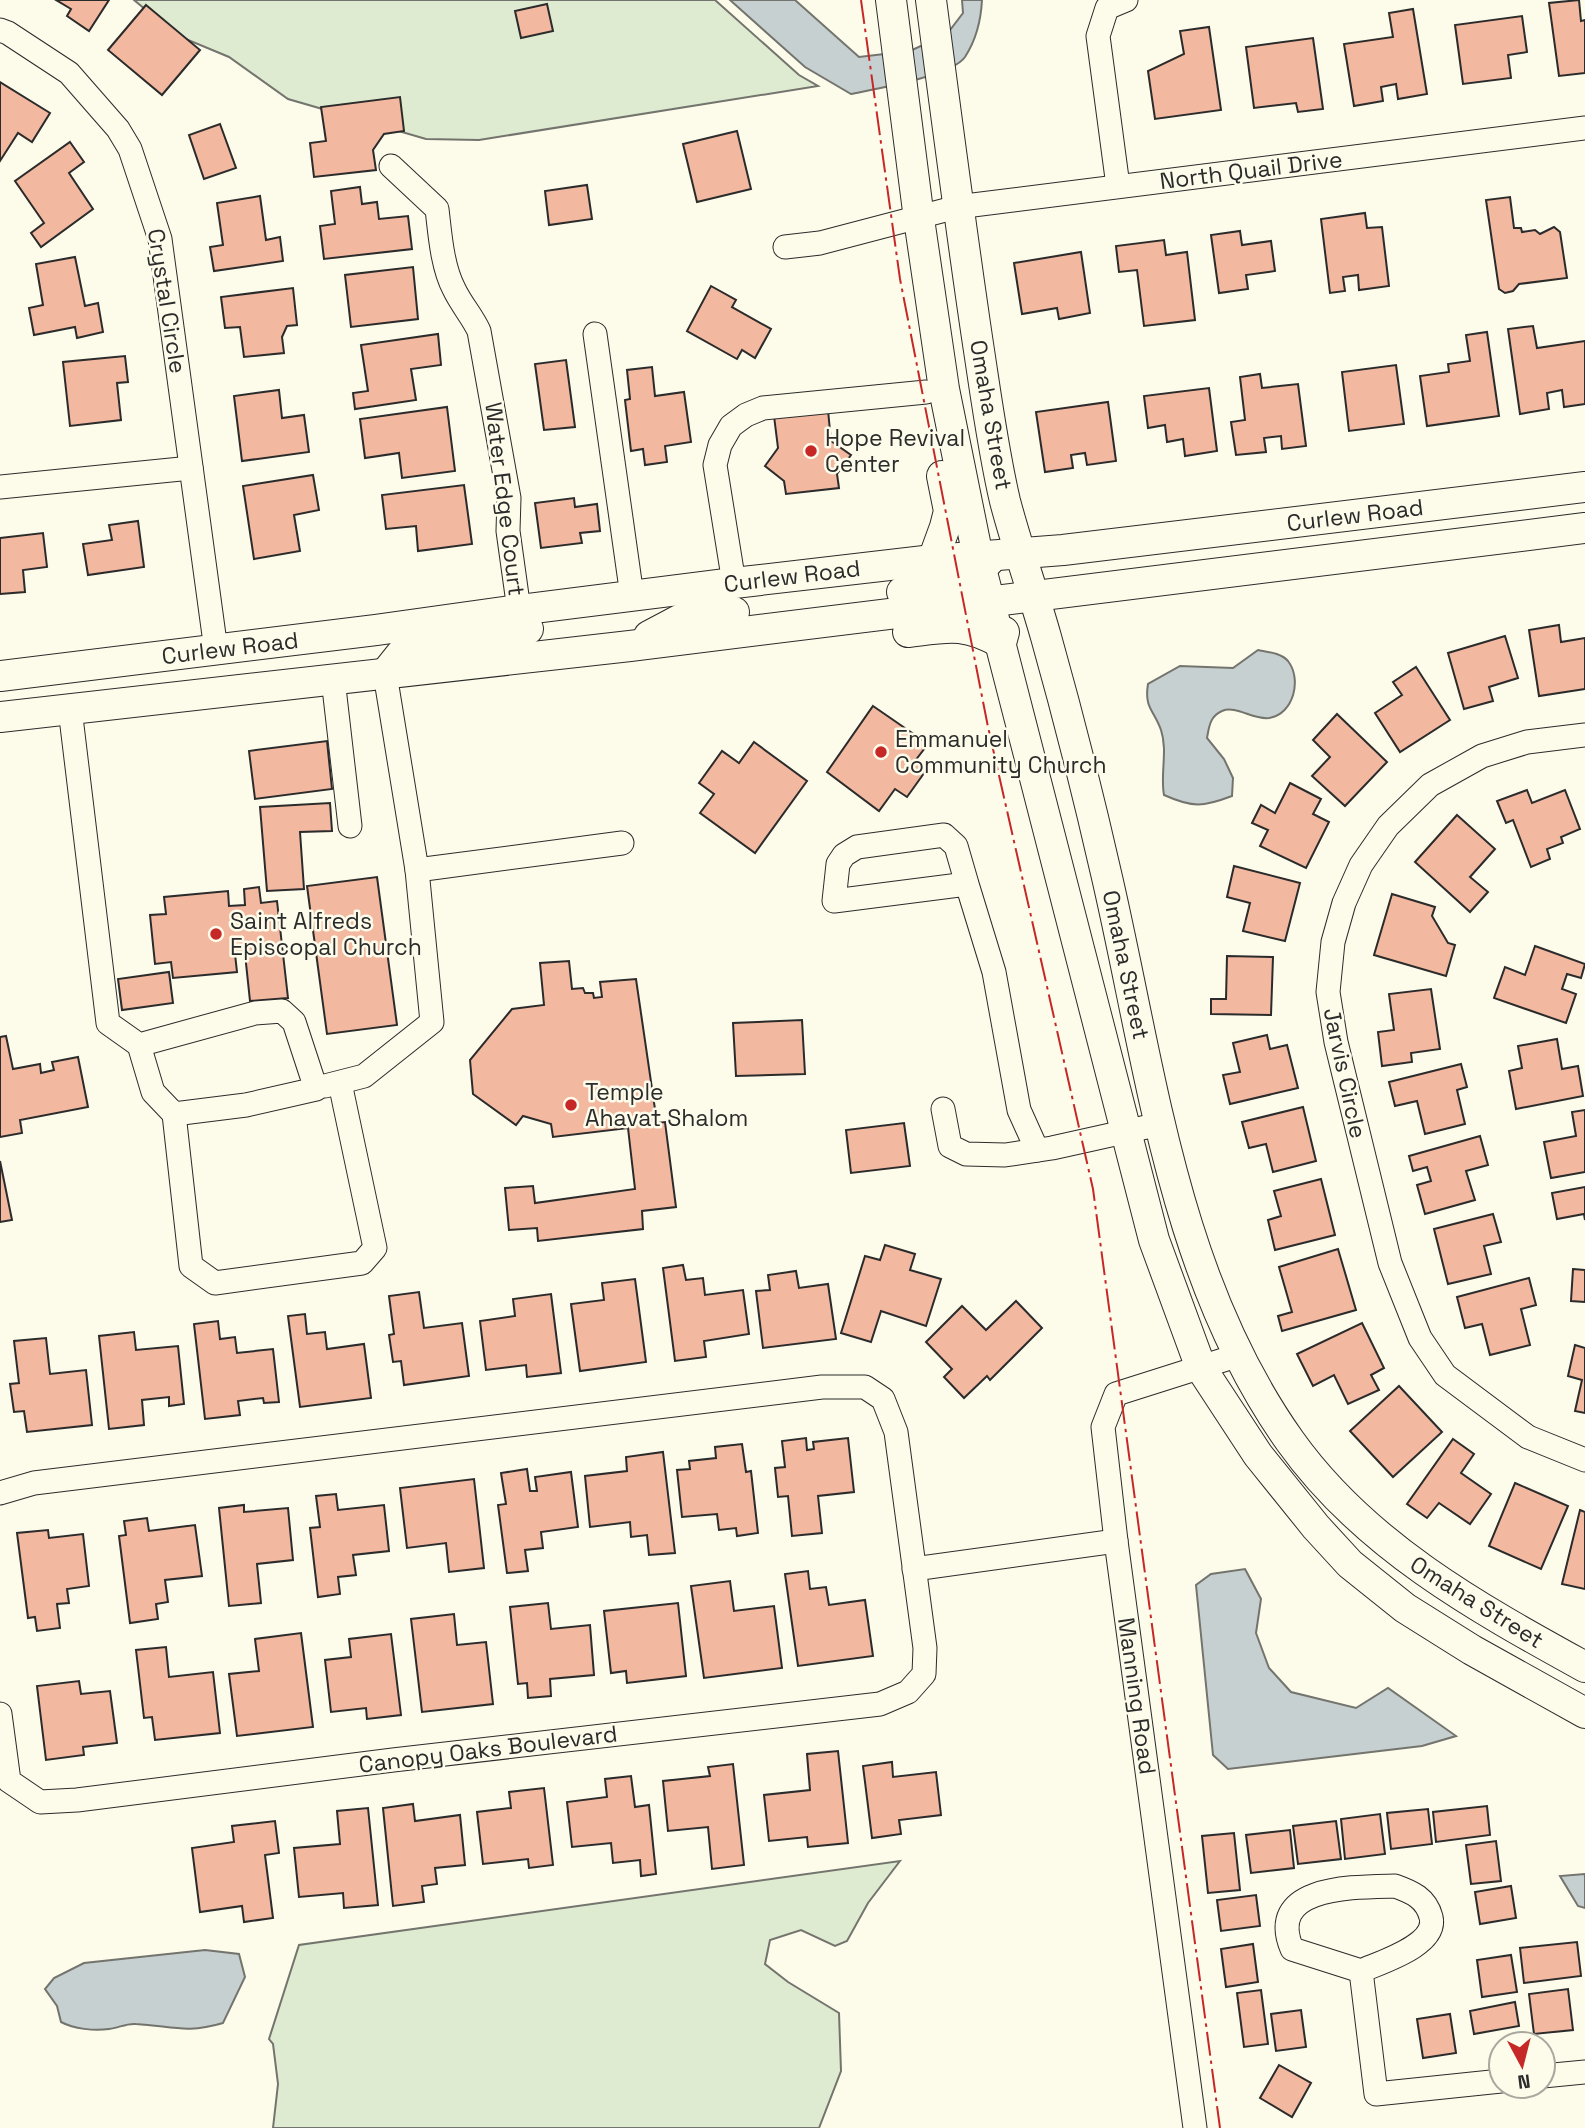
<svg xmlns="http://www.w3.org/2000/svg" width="1585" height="2128" font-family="'Space Grotesk',sans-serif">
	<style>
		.green { fill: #deebd1; stroke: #74746e; stroke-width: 2 }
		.water { fill: #c7d0d0; stroke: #74746e; stroke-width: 2 }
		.building { fill: #f2b8a0; stroke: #2b2b2b; stroke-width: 2 }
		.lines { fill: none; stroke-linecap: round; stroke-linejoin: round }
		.minor-casing { stroke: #2b2b2b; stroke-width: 25 }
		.major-casing { stroke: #2b2b2b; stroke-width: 32 }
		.minor { stroke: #fdfbea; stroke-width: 23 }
		.major { stroke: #fdfbea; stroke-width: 30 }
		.power { stroke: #c62828; stroke-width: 2; stroke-dasharray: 24 5 3.5 5; stroke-linecap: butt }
		.poi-dot { fill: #c62828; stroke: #fdfbea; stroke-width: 2.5 }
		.labels { text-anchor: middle; stroke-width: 5; stroke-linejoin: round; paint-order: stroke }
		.street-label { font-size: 23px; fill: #2b2b2b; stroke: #fdfbea }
		.poi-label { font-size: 23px; fill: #2b2b2b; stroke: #fdfbea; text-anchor: start }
	</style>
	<rect width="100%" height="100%" fill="#fdfbea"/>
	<g class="green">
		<polygon points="134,0 715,0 799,75 818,86 479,140 426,139 288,99 229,57 176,35"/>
		<polygon points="900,1861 868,1903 847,1941 835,1946 801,1930 770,1940 765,1964 788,1982 839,2013 841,2071 819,2128 273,2128 278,2084 273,2044 269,2039 299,1945"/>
	</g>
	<g class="water">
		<path d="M730,0H795L859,57L910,51L947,34L963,13L962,0H982C981,20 976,40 965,57C952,76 875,89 851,94L805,67Z"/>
		<path d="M1258,650C1268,652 1281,653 1288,661C1302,679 1294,714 1269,718C1253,720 1236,705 1222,711C1210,716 1209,727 1207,738L1224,759L1233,778L1232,796C1203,807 1193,808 1164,795C1160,774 1168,751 1161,730C1154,710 1144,708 1148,684L1180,666L1233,668Z"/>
		<polygon points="1245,1569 1261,1599 1256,1633 1269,1668 1291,1692 1356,1708 1388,1688 1456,1736 1422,1746 1228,1769 1213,1755 1196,1585 1211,1574"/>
		<polygon points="1585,1874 1585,1908 1578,1906 1560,1876"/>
		<path d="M205,1950L239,1954L245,1977L223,2023C186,2034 172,2026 136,2024C126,2023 119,2028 109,2029C94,2031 74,2029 61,2022L57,2006L45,1989L54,1978L84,1963Z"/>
	</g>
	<g class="building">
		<polygon points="56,0 109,0 89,31 67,16 71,9"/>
		<polygon points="1579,0 1581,21 1585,20 1585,73 1559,76 1549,3"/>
		<polygon points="547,4 553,31 521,38 515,11"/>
		<polygon points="146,5 200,50 162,95 108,50"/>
		<polygon points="1413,9 1427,94 1398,99 1396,84 1381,87 1383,101 1354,106 1344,44 1393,37 1389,13"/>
		<polygon points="1522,16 1527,52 1508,55 1511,78 1463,84 1455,25"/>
		<polygon points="1209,27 1221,110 1155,119 1148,71 1184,54 1180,31"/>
		<polygon points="1313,38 1323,109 1298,112 1296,103 1254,108 1246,47"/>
		<polygon points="0,82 50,113 32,142 18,133 0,161"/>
		<polygon points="400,97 404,131 384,134 373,150 376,170 314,177 310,143 326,141 321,107"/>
		<polygon points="220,124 236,168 204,179 189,135"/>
		<polygon points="737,131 751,189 697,202 683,144"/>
		<polygon points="70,142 84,162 69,173 93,209 41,247 31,233 44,223 15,181"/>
		<polygon points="587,185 592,219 549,225 545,191"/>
		<polygon points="360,187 362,204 377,202 379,219 408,216 412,249 324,259 320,226 335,224 331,191"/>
		<polygon points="260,196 266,240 280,237 283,261 214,271 210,247 223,245 217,203"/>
		<polygon points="1510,197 1514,228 1521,228 1522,232 1535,230 1540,234 1554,227 1560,232 1567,278 1519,284 1513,291 1505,293 1499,289 1486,200"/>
		<polygon points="1365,213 1367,228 1382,227 1389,286 1359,290 1358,275 1343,277 1345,291 1330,293 1321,219"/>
		<polygon points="1240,231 1242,245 1271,241 1275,271 1246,275 1248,289 1219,293 1211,235"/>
		<polygon points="1164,240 1166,255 1187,252 1195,320 1144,326 1137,270 1119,272 1116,246"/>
		<polygon points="1081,252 1090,313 1059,319 1057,308 1022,314 1014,263"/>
		<polygon points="75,257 85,306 98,303 103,332 77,338 75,327 34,335 29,308 43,305 36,264"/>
		<polygon points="413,267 418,319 351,327 345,275"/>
		<polygon points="711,286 736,300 732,307 771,329 755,358 742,350 737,359 687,331"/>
		<polygon points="293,288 297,325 287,326 282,337 284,353 244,357 240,327 225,328 221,297"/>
		<polygon points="1533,326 1537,348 1585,341 1585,404 1564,407 1562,390 1547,393 1549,409 1520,414 1508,329"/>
		<polygon points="1487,332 1499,416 1427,426 1420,376 1449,372 1448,364 1470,361 1466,335"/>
		<polygon points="438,334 441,365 411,369 416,400 355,409 353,393 368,391 361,345"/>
		<polygon points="125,356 128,382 117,383 121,420 70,426 63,362"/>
		<polygon points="566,360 575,427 544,430 535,364"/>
		<polygon points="1396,365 1404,424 1349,431 1342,372"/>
		<polygon points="652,367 655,396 684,392 691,442 665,446 667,462 645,465 643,449 631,451 625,400 630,399 627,370"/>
		<polygon points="1260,374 1262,388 1298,384 1306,446 1282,449 1281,436 1264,438 1266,452 1236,455 1231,422 1245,420 1240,377"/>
		<polygon points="1209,388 1217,451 1185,456 1183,439 1167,442 1165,425 1148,428 1144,396"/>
		<polygon points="279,390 282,418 304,415 309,452 242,461 234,396"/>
		<polygon points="1108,402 1116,461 1087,465 1085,453 1071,455 1073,468 1045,472 1036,412"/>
		<polygon points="447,407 455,471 402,478 399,453 365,458 360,419"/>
		<polygon points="828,410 831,441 851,455 837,474 839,488 786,494 784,481 765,466 778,448 774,416"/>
		<polygon points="313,475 319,510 294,515 300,551 254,559 243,486"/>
		<polygon points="464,485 472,544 418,551 416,526 386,529 382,495"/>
		<polygon points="574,498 575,507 597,504 600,531 580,533 582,543 541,548 535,503"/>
		<polygon points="138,521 144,567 88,575 83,544 112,540 109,525"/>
		<polygon points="43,533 47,567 23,570 25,592 0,594 0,538"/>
		<polygon points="1559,625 1561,642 1585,638 1585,689 1539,696 1529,630"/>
		<polygon points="1505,636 1518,678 1489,687 1493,701 1464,709 1448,653"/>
		<polygon points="1416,667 1450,720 1400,752 1375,713 1402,695 1393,682"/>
		<polygon points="873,706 928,744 915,761 927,769 907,797 895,789 879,811 827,772"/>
		<polygon points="1337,714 1387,762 1345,806 1312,776 1330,757 1313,740"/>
		<polygon points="327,741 332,789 255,799 249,751"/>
		<polygon points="754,742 807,781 755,853 700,813 714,794 699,783 722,751 739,763"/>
		<polygon points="1290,783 1321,799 1313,814 1329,822 1306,868 1260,846 1268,830 1252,823 1261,805 1275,813"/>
		<polygon points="1527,790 1532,803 1565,790 1580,829 1561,837 1563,843 1547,849 1550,859 1531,867 1513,820 1506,823 1497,801"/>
		<polygon points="330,803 332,831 300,832 304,889 267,891 260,807"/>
		<polygon points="1457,815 1495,849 1470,877 1488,892 1470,912 1415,862"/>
		<polygon points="1234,866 1300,883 1285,941 1243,931 1250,903 1227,897"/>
		<polygon points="377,877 397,1025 327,1034 307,886"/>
		<polygon points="259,887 261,903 277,901 288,998 250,1001 245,954 235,954 237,972 173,978 171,962 155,964 150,915 166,914 164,897 228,891 229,906 245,905 244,889"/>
		<polygon points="1392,894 1435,907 1432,916 1448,943 1455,945 1446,976 1374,955"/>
		<polygon points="1535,946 1585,964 1581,978 1567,974 1562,989 1576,994 1566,1023 1494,998 1505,967 1525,975"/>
		<polygon points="1227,956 1273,957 1271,1015 1211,1014 1211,999 1226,999"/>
		<polygon points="569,961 572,989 583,988 585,993 593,993 594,998 602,997 600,982 636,979 657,1123 665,1122 676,1207 642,1211 643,1229 538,1241 537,1228 509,1230 505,1188 533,1186 535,1203 635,1189 628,1128 553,1137 551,1124 523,1116 516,1125 473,1094 470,1060 512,1009 544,1005 540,963"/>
		<polygon points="169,972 173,1003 122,1010 118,979"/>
		<polygon points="1431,989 1440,1049 1411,1053 1412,1062 1382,1066 1378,1032 1394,1030 1389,994"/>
		<polygon points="802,1020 805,1074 736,1076 733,1023"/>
		<polygon points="1267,1035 1270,1049 1287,1045 1298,1088 1230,1104 1223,1075 1240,1072 1233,1043"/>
		<polygon points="6,1036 13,1069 40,1064 41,1073 54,1070 52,1062 78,1057 88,1107 20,1120 22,1133 0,1137 0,1037"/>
		<polygon points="1557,1039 1562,1069 1578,1066 1583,1096 1516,1109 1509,1071 1522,1068 1518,1046"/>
		<polygon points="1461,1064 1467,1087 1457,1090 1465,1124 1425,1134 1417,1101 1395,1106 1389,1082"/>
		<polygon points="1303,1107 1316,1161 1273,1172 1266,1144 1249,1148 1242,1122"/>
		<polygon points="1585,1110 1585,1172 1551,1178 1544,1142 1576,1136 1572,1112"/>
		<polygon points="904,1123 910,1166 851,1173 846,1130"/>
		<polygon points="1480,1136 1488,1165 1466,1171 1475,1200 1425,1214 1417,1185 1431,1181 1427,1167 1413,1171 1409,1156"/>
		<polygon points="0,1161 12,1220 0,1222"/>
		<polygon points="1321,1179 1335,1235 1275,1250 1268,1220 1281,1216 1274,1191"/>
		<polygon points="1585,1187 1585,1220 1584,1214 1557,1219 1552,1193"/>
		<polygon points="1493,1214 1501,1242 1484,1246 1491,1274 1448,1284 1434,1229"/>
		<polygon points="885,1245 915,1254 910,1270 941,1279 926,1326 881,1311 871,1342 841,1333 865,1256 880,1260"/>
		<polygon points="1338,1249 1356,1310 1282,1331 1278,1316 1292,1312 1279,1267"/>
		<polygon points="683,1265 686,1280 703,1278 705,1295 743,1290 749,1334 704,1341 706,1357 675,1361 663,1268"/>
		<polygon points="1573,1269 1585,1270 1585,1302 1571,1301"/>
		<polygon points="796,1271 799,1288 828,1284 836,1339 763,1348 756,1291 770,1290 768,1275"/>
		<polygon points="1529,1278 1536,1305 1521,1309 1530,1345 1490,1355 1482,1324 1465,1328 1457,1297"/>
		<polygon points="635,1279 646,1362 580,1371 571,1304 604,1300 602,1283"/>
		<polygon points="419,1292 424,1328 462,1323 469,1376 404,1385 401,1361 393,1362 389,1335 394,1334 389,1296"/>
		<polygon points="551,1294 561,1373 527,1377 526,1365 486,1370 480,1321 515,1316 513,1299"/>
		<polygon points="1016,1301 1042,1328 990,1380 987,1376 964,1398 944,1377 952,1369 926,1342 962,1306 986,1330"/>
		<polygon points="305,1314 307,1334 325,1332 327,1349 364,1344 371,1398 300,1407 288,1316"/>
		<polygon points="218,1321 220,1339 235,1337 237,1353 273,1349 279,1402 264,1403 263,1398 238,1401 240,1415 205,1419 194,1324"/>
		<polygon points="1362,1323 1384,1368 1371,1375 1379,1390 1348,1404 1334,1375 1313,1386 1297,1354"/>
		<polygon points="134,1332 136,1350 178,1346 184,1404 169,1406 169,1397 142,1400 144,1425 109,1429 99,1336"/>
		<polygon points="46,1338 50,1374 86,1370 92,1425 27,1432 24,1411 14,1412 10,1384 19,1383 14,1341"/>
		<polygon points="1575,1345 1585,1348 1585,1413 1575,1411 1582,1380 1568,1376"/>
		<polygon points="1399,1386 1442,1432 1393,1477 1350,1431"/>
		<polygon points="806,1438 807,1450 814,1449 813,1442 848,1438 854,1492 818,1496 822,1533 792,1536 788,1496 778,1497 775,1468 785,1467 782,1441"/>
		<polygon points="1453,1439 1474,1454 1461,1473 1491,1494 1470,1524 1439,1503 1427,1518 1407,1504"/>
		<polygon points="742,1444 746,1472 751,1471 758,1533 737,1536 736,1528 719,1530 717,1514 682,1517 677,1470 690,1469 689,1461 716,1458 715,1447"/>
		<polygon points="663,1452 675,1553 649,1555 647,1535 631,1537 630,1522 590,1527 585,1476 627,1471 626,1457"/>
		<polygon points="527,1469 530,1491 537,1491 535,1477 571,1472 578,1527 541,1532 543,1548 525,1550 528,1571 507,1573 498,1505 506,1504 501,1473"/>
		<polygon points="474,1479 484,1568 449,1572 446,1543 407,1548 400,1488"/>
		<polygon points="1515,1483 1568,1506 1541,1569 1489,1546"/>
		<polygon points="336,1494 338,1510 384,1505 389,1551 353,1555 356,1575 338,1577 340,1594 318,1597 310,1528 320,1527 316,1496"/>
		<polygon points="244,1505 244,1512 288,1508 293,1560 257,1564 261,1603 229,1606 219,1508"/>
		<polygon points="1580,1510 1585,1512 1585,1589 1562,1584"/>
		<polygon points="147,1518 149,1531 195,1525 202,1576 165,1580 168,1602 156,1604 158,1619 130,1623 119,1536 126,1535 124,1521"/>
		<polygon points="48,1530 49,1538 83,1534 89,1586 67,1589 69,1603 57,1604 60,1628 37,1631 35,1617 28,1618 17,1533"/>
		<polygon points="808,1571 810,1589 826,1587 829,1605 865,1600 873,1656 798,1666 785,1574"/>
		<polygon points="730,1581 734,1611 774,1606 782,1668 704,1678 691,1586"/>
		<polygon points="548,1603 551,1629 590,1625 594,1675 550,1679 551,1696 528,1698 527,1683 518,1684 510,1607"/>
		<polygon points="678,1603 686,1676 627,1683 626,1671 611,1673 604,1611"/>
		<polygon points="454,1614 457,1645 486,1642 493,1704 422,1712 411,1619"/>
		<polygon points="301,1633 313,1727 237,1736 229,1674 259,1671 255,1639"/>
		<polygon points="391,1634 401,1715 367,1719 366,1708 331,1712 325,1660 351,1657 349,1639"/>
		<polygon points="166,1647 169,1677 213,1672 220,1733 155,1740 152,1717 144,1718 136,1650"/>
		<polygon points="79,1681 81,1694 110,1691 117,1743 83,1747 84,1755 46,1760 37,1686"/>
		<polygon points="838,1751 848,1843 808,1847 807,1837 769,1841 764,1795 810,1790 807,1754"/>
		<polygon points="892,1762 893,1777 936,1772 941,1815 899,1820 901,1834 872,1838 863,1766"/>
		<polygon points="733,1764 744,1865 712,1869 708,1827 668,1831 663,1781 710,1776 708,1767"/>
		<polygon points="631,1776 635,1807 649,1805 656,1874 641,1876 640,1860 613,1863 611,1843 572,1847 567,1802 607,1797 605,1779"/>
		<polygon points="544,1788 553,1865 529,1868 528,1859 483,1864 477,1812 511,1808 509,1792"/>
		<polygon points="413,1804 415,1821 460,1815 465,1865 435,1868 437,1884 422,1886 424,1902 393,1906 383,1808"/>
		<polygon points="1487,1806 1490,1835 1436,1842 1433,1812"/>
		<polygon points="368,1808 378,1905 344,1908 343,1893 299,1897 294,1848 340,1844 337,1811"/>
		<polygon points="1428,1809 1432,1844 1391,1849 1387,1813"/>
		<polygon points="1380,1814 1385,1854 1345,1859 1341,1819"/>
		<polygon points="275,1821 279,1853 265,1855 273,1918 244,1922 242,1906 200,1912 192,1848 234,1842 232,1826"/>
		<polygon points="1336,1821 1341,1859 1298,1864 1293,1826"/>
		<polygon points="1290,1830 1294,1868 1251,1873 1246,1835"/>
		<polygon points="1234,1833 1240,1890 1208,1893 1202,1836"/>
		<polygon points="1496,1841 1501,1881 1471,1884 1466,1845"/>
		<polygon points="1511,1886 1516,1918 1480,1924 1475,1892"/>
		<polygon points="1256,1895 1260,1926 1221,1931 1217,1900"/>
		<polygon points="1577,1942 1581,1976 1524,1983 1520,1948"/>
		<polygon points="1253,1944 1258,1982 1226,1987 1221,1949"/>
		<polygon points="1511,1955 1517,1992 1482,1997 1477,1960"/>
		<polygon points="1568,1989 1573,2030 1534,2034 1529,1994"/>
		<polygon points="1261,1990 1268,2044 1244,2047 1237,1993"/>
		<polygon points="1515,2002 1519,2026 1474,2034 1470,2011"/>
		<polygon points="1301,2010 1306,2047 1276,2051 1271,2014"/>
		<polygon points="1450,2014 1456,2053 1423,2058 1417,2019"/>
		<polygon points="1279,2065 1311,2083 1292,2117 1260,2098"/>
	</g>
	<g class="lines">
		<g class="minor-casing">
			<g id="minor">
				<polyline points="0,30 8,33 69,73 118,129 130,149 160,239 216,650"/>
				<path d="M391,166L437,209C440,234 442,266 454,289C461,304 472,316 479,331L509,498L508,531L519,610"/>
				<polyline points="1118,186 1098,36 1107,8 1126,0"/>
				<polyline points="785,247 820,243 957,207 1585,128"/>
				<polyline points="595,334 632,596"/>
				<polyline points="0,487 191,468"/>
				<polyline points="734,583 715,465 720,445 731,426 746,415 763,408 926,392"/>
				<polyline points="385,674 417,870 622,843"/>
				<polyline points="333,679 350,826"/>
				<polyline points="70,709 108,1023 139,1045 255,1013 282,1011 294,1022 316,1089 246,1105 174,1114 153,1092 139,1045"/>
				<polyline points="1585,735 1527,742 1482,756 1430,785 1388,826 1361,865 1344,903 1333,942 1328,992 1336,1042 1390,1263 1420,1338 1445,1375 1528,1437 1585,1460"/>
				<polyline points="967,884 956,846 944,835 857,847 844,855 838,864 834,901 967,884 994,972 1019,1110 1037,1150"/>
				<polyline points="325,1086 364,1076 432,1022 417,870"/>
				<polyline points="943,1109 950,1146 966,1154 1005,1155 1052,1148 1160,1124"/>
				<polyline points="174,1114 191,1266 215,1283 362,1263 375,1248 340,1083"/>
				<polyline points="0,1493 34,1483 822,1387 865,1387 883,1399 896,1432 925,1648 924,1674 908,1692 880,1704 393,1760 77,1800 40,1802 9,1781 0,1714"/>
				<polyline points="914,1569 1116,1541"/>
				<path d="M1395,1886C1412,1892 1426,1898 1431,1917C1438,1945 1381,1962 1361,1971L1292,1949C1265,1885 1355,1887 1395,1886Z"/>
				<polyline points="1361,1971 1376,2094 1501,2081"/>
				<polyline points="1543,2076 1585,2072"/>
				<polyline points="1195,2128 1116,1541 1103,1427 1116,1394 1239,1355"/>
			</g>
		</g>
		<g class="major-casing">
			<g id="major">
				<polyline points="891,0 919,219 944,389 978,557 1154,1240 1201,1368 1258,1455 1316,1527 1350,1564 1405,1608 1472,1650 1585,1713"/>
				<path d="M931,0C946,115 961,230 978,344C986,396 993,450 1005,501C1017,547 1033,591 1046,637C1068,715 1088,794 1106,873C1151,1066 1172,1275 1290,1441C1364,1545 1476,1607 1585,1667"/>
				<polyline points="942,476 949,511 945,527 933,560 949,561"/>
				<path d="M902,592C937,587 969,586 992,557"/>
				<path d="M908,632C948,627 964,622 1001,643L1004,632"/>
				<polyline points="649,636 683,618 734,612"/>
				<polyline points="385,674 401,654 416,647 528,629"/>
				<polyline points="0,676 376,630 519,610 734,583 933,560 1063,550 1585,487"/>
				<polyline points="0,717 630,646 1585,528"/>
			</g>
		</g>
		<use href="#minor" class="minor"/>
		<use href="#major" class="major"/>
		<polyline class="power" points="861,0 900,279 988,727 1093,1189 1220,2128"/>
	</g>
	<g class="poi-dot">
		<circle cx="811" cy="451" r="7"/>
		<circle cx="881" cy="752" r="7"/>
		<circle cx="216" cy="934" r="7"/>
		<circle cx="571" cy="1105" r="7"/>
	</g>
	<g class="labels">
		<g class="street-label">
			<text transform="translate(1251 170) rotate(-7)" y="8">North Quail Drive</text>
			<text transform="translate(167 301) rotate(81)" y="8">Crystal Circle</text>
			<text transform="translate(991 415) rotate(80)" y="8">Omaha Street</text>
			<text transform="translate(505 499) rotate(83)" y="8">Water Edge Court</text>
			<text transform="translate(1355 515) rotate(-7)" y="8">Curlew Road</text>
			<text transform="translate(792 576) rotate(-7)" y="8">Curlew Road</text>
			<text transform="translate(230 648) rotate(-7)" y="8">Curlew Road</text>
			<text transform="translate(1126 965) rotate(78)" y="8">Omaha Street</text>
			<text transform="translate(1345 1073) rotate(78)" y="8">Jarvis Circle</text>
			<text transform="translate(1477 1602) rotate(32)" y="8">Omaha Street</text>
			<text transform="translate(1137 1696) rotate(82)" y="8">Manning Road</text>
			<text transform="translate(488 1749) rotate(-7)" y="8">Canopy Oaks Boulevard</text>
		</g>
		<g class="poi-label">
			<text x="825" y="446">Hope Revival<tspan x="825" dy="26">Center</tspan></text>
			<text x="895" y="747">Emmanuel<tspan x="895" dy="26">Community Church</tspan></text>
			<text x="230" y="929">Saint Alfreds<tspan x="230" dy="26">Episcopal Church</tspan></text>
			<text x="585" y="1100">Temple<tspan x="585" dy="26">Ahavat Shalom</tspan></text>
		</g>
	</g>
	<g transform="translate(1522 2065) rotate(173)"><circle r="33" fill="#fdfbea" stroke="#a9a89e" stroke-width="2"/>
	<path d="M0-5L12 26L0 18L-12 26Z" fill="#c62828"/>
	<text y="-10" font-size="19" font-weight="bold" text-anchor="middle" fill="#2b2b2b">N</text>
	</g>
</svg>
